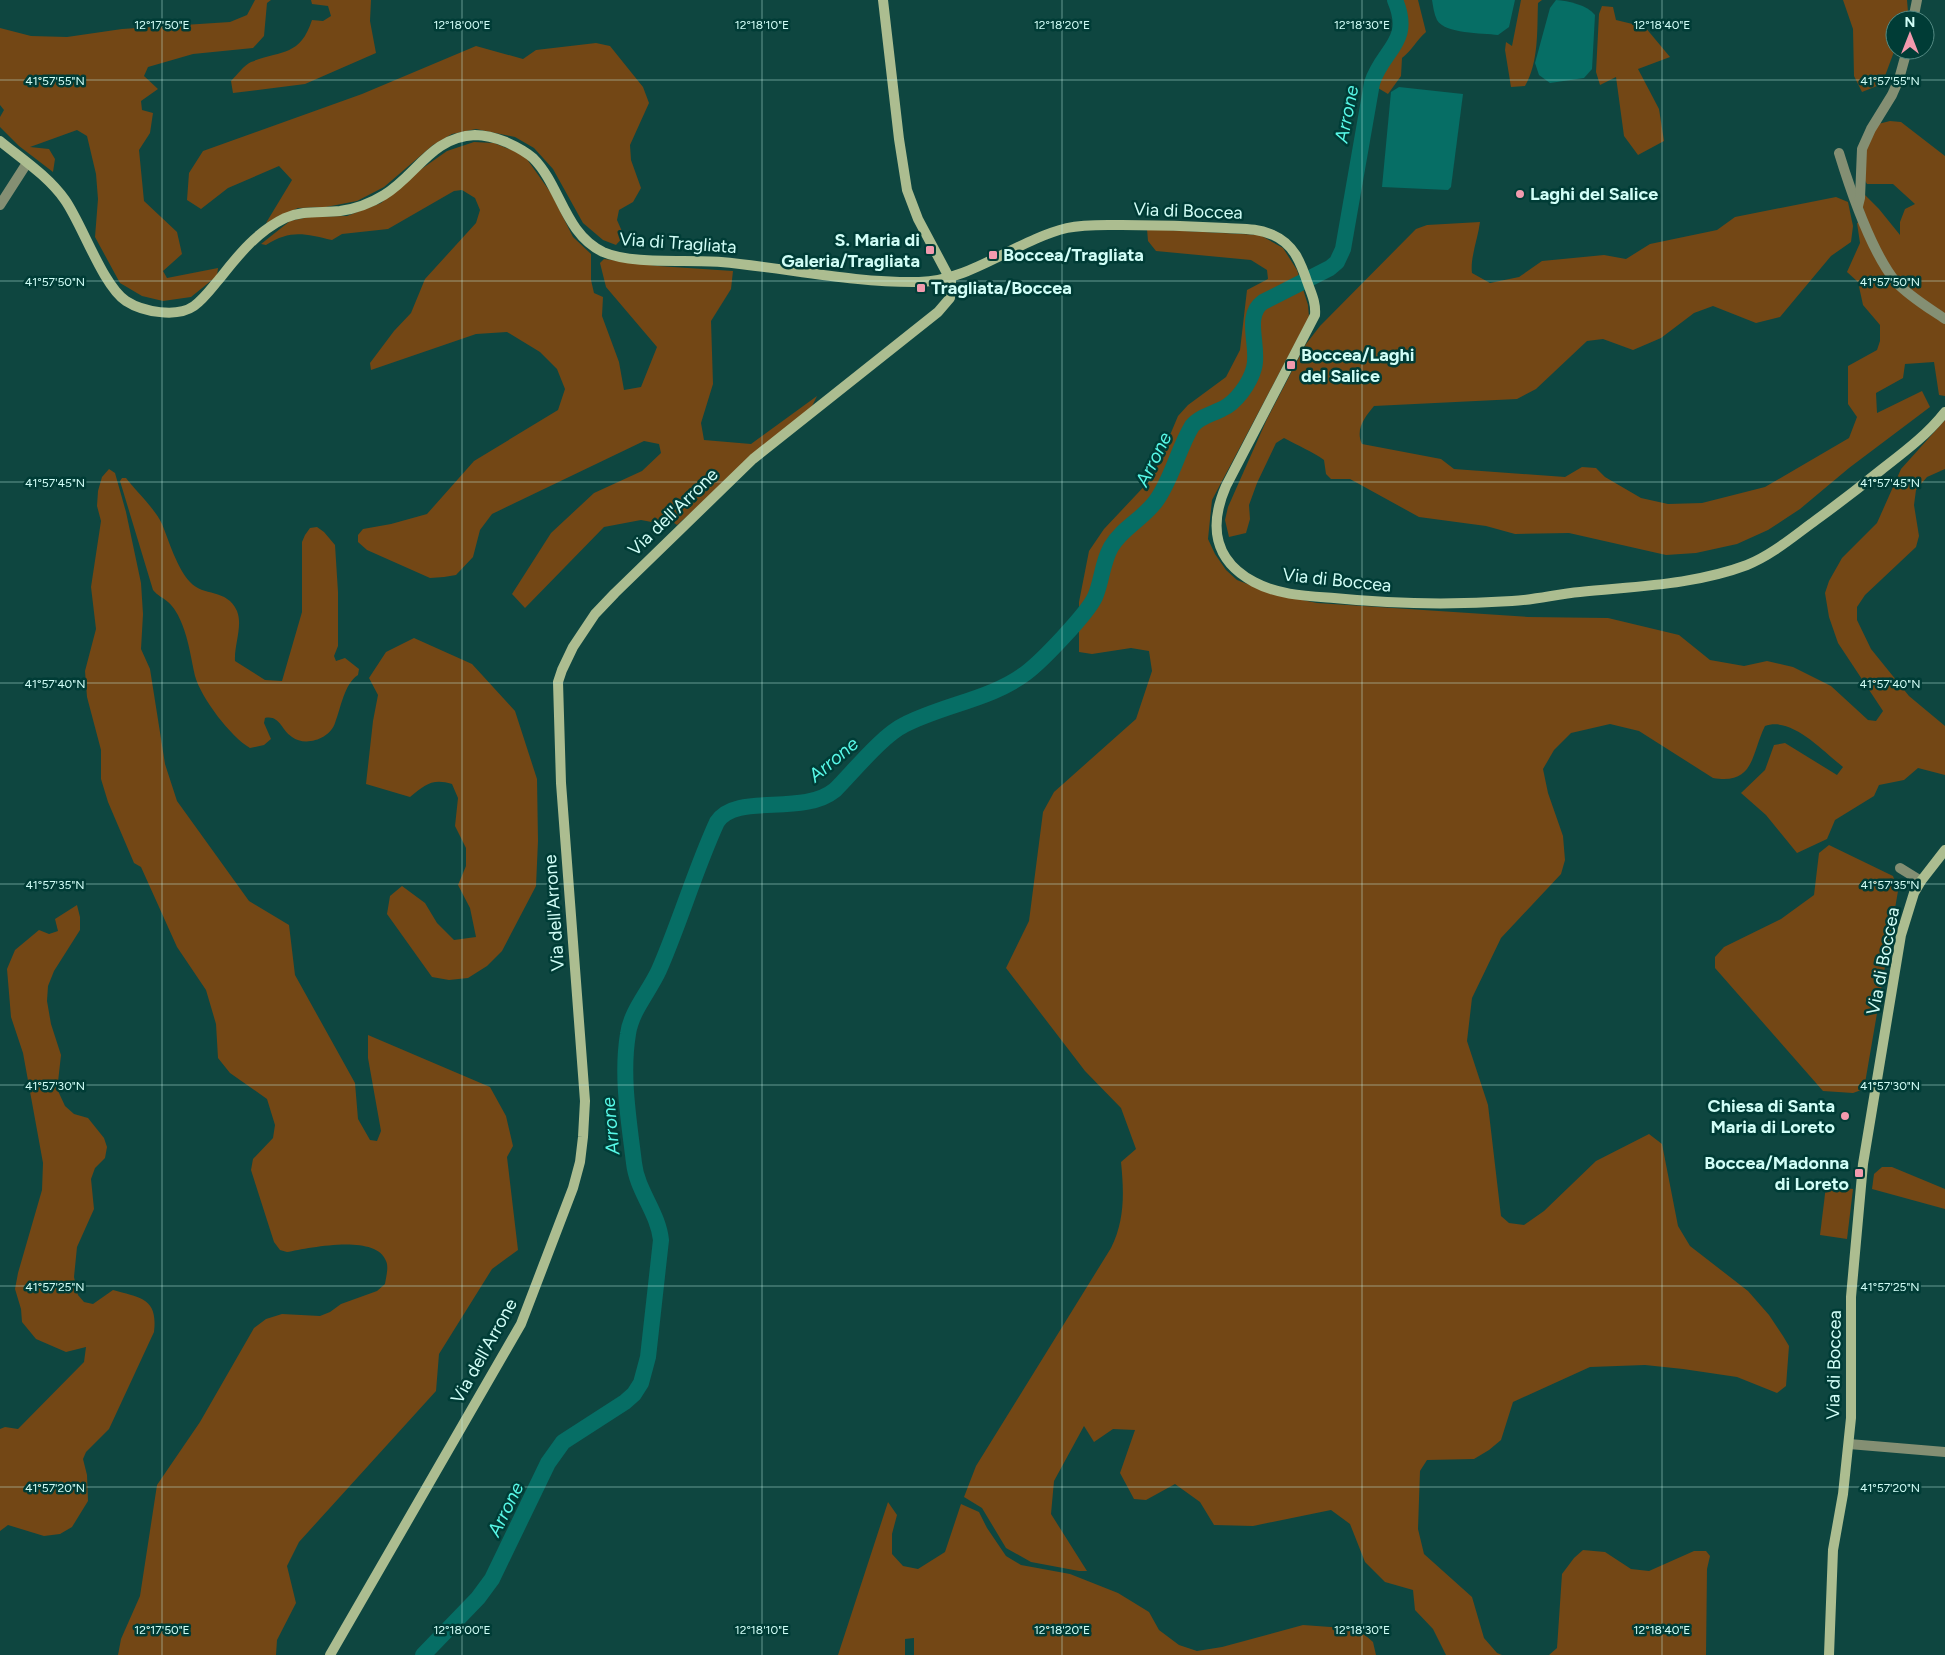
<svg xmlns="http://www.w3.org/2000/svg" width="1945" height="1655" font-family="Figtree,sans-serif">
	<style>
		.green { fill: #734715 }
		.water { fill: #066e65 }
		.lines { fill: none; stroke-linecap: round; stroke-linejoin: round }
		.river { stroke: #066e65; stroke-width: 16 }
		.street { stroke: #848f73; stroke-width: 10 }
		.secondary { stroke: #acbd90; stroke-width: 10 }
		.ticks { fill: none; stroke: #d1fef7; stroke-width: 1; stroke-opacity: 0.45 }
		.poi-dot { fill: #f29aae; stroke: #003c36; stroke-width: 2 }
		.labels { text-anchor: middle; stroke-width: 5; stroke-linejoin: round; paint-order: stroke }
		.poi-label { font-size: 18px; font-weight: bold; fill: #d1fef7; stroke: #003c36; text-anchor: start }
		.street-label { font-size: 18px; fill: #d1fef7; stroke: #003c36 }
		.water-label { font-size: 19px; font-style: italic; fill: #57f8e7; stroke: #003c36 }
		.ticks-label { font-size: 12px; text-anchor: middle; fill: #d1fef7; stroke: #003c36; stroke-width: 5; stroke-linejoin: round; paint-order: stroke }
	</style>
	<rect width="100%" height="100%" fill="#0e4640"/>
	<g class="green">
		<polygon points="255,0 271,0 267,3 264,36 253,48 193,54 148,67 144,76 158,89 141,101 142,110 153,113 150,133 139,150 144,201 177,232 182,254 163,271 167,278 218,268 217,276 191,297 163,301 142,296 120,283 95,237 98,199 96,174 87,136 77,130 30,147 49,149 55,159 53,172 19,146 0,127 0,117 4,110 0,105 0,28 31,36 67,37 122,29 230,22 247,15"/>
		<path d="M311,0H371L370,21L376,53L305,84L233,93L231,81C237,75 244,65 251,62C281,50 300,57 312,20L323,21L331,16L328,6L312,4Z"/>
		<path d="M1398,0H1418L1426,32C1416,41 1413,49 1402,58L1401,76L1388,94L1378,88L1380,73L1398,47L1406,22Z"/>
		<path d="M1521,0H1542L1538,3C1537,30 1539,62 1525,86L1511,87L1505,50L1506,42L1512,46Z"/>
		<polygon points="1843,0 1907,0 1908,12 1905,20 1895,20 1895,49 1882,84 1862,92 1854,76 1853,29"/>
		<polygon points="1602,6 1613,7 1616,20 1645,27 1670,57 1638,69 1659,109 1664,141 1638,155 1624,136 1616,77 1600,85 1596,72 1599,14"/>
		<polygon points="596,43 610,46 643,87 649,103 630,145 631,160 641,188 633,202 619,210 617,220 624,236 616,245 603,240 583,223 553,169 534,148 515,137 476,129 452,134 433,145 384,187 357,201 326,207 298,208 266,223 292,180 279,166 228,188 201,209 187,200 189,173 203,151 362,94 476,46 523,59 536,50"/>
		<path d="M1890,121L1901,122L1945,156V316C1930,304 1902,287 1891,271C1875,248 1864,215 1858,188L1879,209L1900,235V222L1905,209L1915,204L1893,184H1867L1860,172L1868,137L1878,124Z"/>
		<path d="M474,142L494,143L524,155L551,193L573,237L591,254V280L594,293L603,297L602,316L619,362L624,390L641,387L657,347L606,287L600,263L604,259L658,266L733,271L731,289L711,321L713,384L701,423L704,440L751,444L817,396L810,410L677,525L667,518L657,523L641,520L604,527L525,608L512,594L551,533L594,493L642,471L661,453L659,444L644,441L492,514L480,530L473,557L456,575L444,577L430,578L367,550L358,542V535L363,529L391,524L427,514L474,461L558,410L565,389L557,369L540,352L507,332L476,334L371,370L370,363L394,331L411,313L425,279L476,223L480,210L475,198L462,190L454,191L388,229L342,234L332,240C305,234 291,229 266,245L261,244L290,221L309,217L347,216L381,203L420,170L447,151Z"/>
		<path d="M1836,197L1848,202L1853,226L1851,242L1831,256L1780,317L1756,323L1713,306L1694,313L1661,338L1633,350L1603,339L1587,341L1536,389L1517,399L1374,406C1365,417 1355,429 1362,444L1441,459L1454,469L1565,477L1582,467L1596,468L1605,477L1641,498L1668,504L1702,503L1765,487L1849,438L1857,417L1848,404V366L1877,350L1880,341V325L1863,305L1858,282L1847,272L1860,243L1857,223L1861,221L1886,270L1945,322V396L1939,395L1934,362L1905,364L1903,378L1876,393L1877,413L1922,391L1930,407L1849,468L1800,509L1768,530L1737,544L1696,553L1666,555L1569,533L1515,534L1486,526L1419,517L1350,479H1331L1326,474L1324,460C1312,451 1298,446 1284,438L1276,443L1257,483L1249,505L1250,519L1246,533L1229,537L1225,520L1228,507L1267,419L1306,344L1320,326L1416,229L1427,225L1480,222C1478,238 1470,258 1472,273L1490,283L1519,277L1542,261L1604,255L1626,259L1650,244L1717,230L1735,217Z"/>
		<path d="M1147,229L1260,235L1283,248L1297,270L1308,305L1309,317L1212,500L1208,539L1215,554L1226,570L1237,580L1273,594L1317,603L1528,617L1608,618L1679,635L1710,660L1744,666L1767,661L1793,667L1831,686L1868,720L1876,721L1883,711L1838,643L1829,617L1825,593L1829,581L1842,558L1877,523L1901,469L1945,420V469L1927,477L1916,490L1914,505L1919,536L1916,547L1865,595L1857,607V620L1871,649L1909,696L1945,726V775L1918,768L1904,780L1879,785L1874,796L1835,820L1827,839L1797,853L1766,815L1741,793L1765,770L1774,745L1785,743L1837,775L1843,767C1823,751 1791,716 1765,726C1751,754 1755,785 1713,778L1639,731L1610,724L1571,733L1554,750L1543,769L1548,793L1563,836L1565,860L1561,874L1501,938L1472,998L1467,1041L1488,1105L1501,1216L1509,1223L1524,1225L1544,1211L1596,1161L1649,1134L1662,1144L1678,1226L1690,1246L1748,1291L1769,1315L1783,1336L1789,1346L1786,1386L1777,1393L1737,1377L1683,1369L1645,1365L1590,1367L1513,1402L1501,1440L1489,1450L1474,1459L1427,1460L1420,1471L1418,1529L1424,1554L1472,1597L1484,1638L1497,1653L1502,1655H1446L1433,1629L1415,1610L1413,1590L1385,1582L1365,1562L1350,1524L1331,1510L1253,1526L1214,1525L1200,1502L1175,1484L1146,1500L1134,1499L1120,1473L1135,1430L1113,1429L1094,1442L1084,1426L1054,1481L1051,1514L1087,1571H1079L1031,1562L1006,1548L982,1508L964,1497L976,1466L1111,1248C1125,1220 1124,1192 1121,1162L1136,1149L1121,1108L1085,1071L1006,968L1029,921L1043,812L1054,792L1136,719L1152,671L1149,651L1131,648L1092,654L1079,652V602L1089,551L1104,529L1152,478L1178,416L1188,405L1226,377L1240,350L1247,290L1268,279L1267,270L1251,260L1156,251L1148,241Z"/>
		<path d="M109,469L115,473L126,512L141,583L143,614L141,649L150,669L165,764L177,801L249,901L289,925L295,975L355,1083L358,1119L370,1140L377,1141L381,1131L368,1058V1035L490,1087L506,1116L513,1146L507,1157L518,1250L492,1269L439,1354L436,1391L299,1542L287,1566L296,1603L277,1640L276,1655H118L121,1639L140,1596L157,1485L200,1422L254,1328L266,1319L282,1314L320,1316L330,1312L341,1304L377,1291L385,1284C386,1277 389,1267 386,1261C376,1233 308,1248 287,1252L280,1250L274,1242L251,1170L253,1159L273,1138L275,1125L267,1099L230,1073L218,1058L216,1024L206,990L177,947L141,867L134,863L108,802L101,779V750L87,697L85,671L96,629L91,587L101,521L97,506L98,491L102,477Z"/>
		<path d="M122,478H126C136,491 156,510 162,524C169,541 177,568 190,582C203,597 227,588 237,611C243,626 234,645 235,661L265,680L282,681L302,612V542L305,535L310,528L317,527L324,532L335,545L338,592V646L334,656L336,661L345,658L359,669L358,675C344,684 341,708 335,723C330,739 305,747 292,737C281,730 280,715 265,718L264,723L271,739L264,745L250,748C231,737 201,698 195,676C191,659 189,641 182,624C179,616 174,607 168,602C162,597 158,596 153,590L120,481Z"/>
		<path d="M414,638L472,664L515,711L537,779L538,841L536,886L502,951L487,966L468,978L449,980L432,977L387,914L390,896L402,886L425,903L437,923L454,940L476,937L470,908L458,885L466,866V848L455,826L458,798L452,784C432,778 425,785 410,797L366,784L373,721L378,695L369,678L386,652Z"/>
		<polygon points="1829,845 1893,876 1898,891 1864,1089 1853,1093 1823,1091 1715,968 1715,957 1724,947 1781,919 1814,895 1819,853"/>
		<path d="M77,905L80,917V930L54,971L48,986L47,1001L51,1024L61,1055L58,1082L59,1093L65,1106L74,1114L88,1118L104,1138L107,1147L105,1158L95,1168L91,1179L94,1209L77,1247L74,1277L78,1295L84,1302L93,1304L113,1290C141,1298 158,1298 154,1332L109,1429L86,1452L83,1459L87,1475L88,1501L72,1527L60,1534L44,1536L8,1525L0,1531V1429L5,1427L18,1429L84,1362L86,1347L66,1352L36,1339L22,1322L21,1309L15,1289L18,1273L42,1190L43,1163L23,1053L11,1017L7,969L15,950L39,930L49,934L58,931L55,919Z"/>
		<polygon points="1882,1167 1892,1167 1945,1189 1945,1209 1872,1189 1874,1174"/>
		<polygon points="1826,1186 1853,1189 1847,1239 1820,1235"/>
		<polygon points="888,1502 897,1515 892,1534 892,1554 903,1566 918,1569 945,1552 961,1504 979,1512 987,1528 1006,1556 1021,1565 1070,1574 1118,1593 1149,1612 1159,1630 1179,1645 1197,1651 1222,1647 1303,1625 1358,1629 1373,1642 1376,1655 914,1655 914,1638 905,1639 905,1655 838,1655"/>
		<polygon points="1583,1550 1605,1552 1631,1569 1649,1571 1694,1551 1706,1551 1710,1556 1707,1569 1706,1655 1549,1655 1557,1648 1562,1574 1574,1558"/>
	</g>
	<g class="water">
		<path d="M1432,0H1515L1509,27L1498,35C1482,33 1445,34 1437,20C1434,14 1433,6 1432,0Z"/>
		<path d="M1556,0C1569,1 1587,5 1595,15L1592,69L1584,78L1550,83L1539,75L1535,63L1550,8Z"/>
		<polygon points="1399,87 1463,94 1451,187 1448,190 1382,187 1391,92"/>
	</g>
	<g class="lines">
		<path class="river" d="M423,1655L478,1598L492,1579L548,1463L563,1442L625,1402L634,1394L641,1383L648,1357L661,1240C658,1212 637,1191 634,1163C629,1121 621,1076 628,1034C631,1011 649,992 659,970C680,922 695,870 717,822C736,792 802,817 835,790C853,772 883,735 904,725C942,705 992,699 1026,673C1042,661 1087,614 1095,597C1102,581 1102,563 1111,547C1122,528 1143,519 1156,501C1172,479 1178,449 1192,426C1199,417 1212,414 1222,409C1236,403 1250,383 1254,368C1260,347 1243,316 1263,302L1330,268L1337,262L1343,249L1372,83C1383,49 1413,42 1395,0"/>
		<g class="street">
			<polyline points="1913,20 1917,0"/>
			<path d="M1839,153C1850,189 1872,253 1896,282C1910,297 1929,308 1945,319"/>
			<polyline points="0,205 27,163"/>
			<polyline points="1858,206 1860,198 1862,149 1871,129 1892,95 1899,79 1907,50"/>
			<polyline points="1900,868 1921,881"/>
			<polyline points="1849,1444 1945,1452"/>
		</g>
		<g class="secondary">
			<path d="M0,141C22,159 48,176 65,200C82,224 103,286 126,301C143,312 177,318 194,306C205,298 213,286 221,277C239,254 258,231 285,218C303,210 321,213 340,211C355,209 371,203 384,195C417,175 431,137 475,135C486,135 496,138 506,142C515,146 525,151 533,158C561,186 564,233 603,252C633,265 687,259 721,262C787,268 853,283 919,282C971,281 1017,240 1067,228C1085,224 1104,225 1122,225C1157,225 1191,226 1226,228C1241,229 1258,228 1273,235C1294,244 1301,263 1308,284C1312,295 1316,303 1315,315L1226,486C1209,525 1213,560 1254,582C1278,595 1307,596 1334,598C1393,604 1452,605 1512,601C1535,600 1557,594 1580,592C1637,586 1694,585 1747,565C1772,555 1794,536 1816,520C1838,504 1860,487 1881,470C1904,452 1927,435 1945,412"/>
			<polyline points="330,1655 521,1324 573,1188 580,1162 583,1137 585,1101 561,783 558,682 562,670 573,647 595,614 615,593 753,459 938,312 950,298 951,281 918,219 907,190 899,139 883,0"/>
			<polyline points="1829,1655 1833,1550 1843,1494 1851,1418 1851,1297 1863,1164 1901,935 1914,893 1921,881 1945,850"/>
		</g>
	</g>
	<path class="ticks" d="M162,0V1655M462,0V1655M762,0V1655M1062,0V1655M1362,0V1655M1662,0V1655M0,80H1945M0,281H1945M0,482H1945M0,683H1945M0,884H1945M0,1085H1945M0,1286H1945M0,1487H1945"/>
	<g class="poi-dot">
		<circle cx="1520" cy="194" r="5"/>
		<rect x="925" y="245" width="10" height="10" rx="2.5"/>
		<rect x="988" y="250" width="10" height="10" rx="2.5"/>
		<rect x="916" y="283" width="10" height="10" rx="2.5"/>
		<rect x="1286" y="360" width="10" height="10" rx="2.5"/>
		<circle cx="1845" cy="1116" r="5"/>
		<rect x="1854" y="1168" width="10" height="10" rx="2.5"/>
	</g>
	<g class="labels">
		<g class="poi-label">
			<text x="1530" y="200">Laghi del Salice</text>
			<text x="920" y="246" text-anchor="end">S. Maria di<tspan x="920" dy="21">Galeria/Tragliata</tspan></text>
			<text x="1003" y="261">Boccea/Tragliata</text>
			<text x="931" y="294">Tragliata/Boccea</text>
			<text x="1301" y="361">Boccea/Laghi<tspan x="1301" dy="21">del Salice</tspan></text>
			<text x="1835" y="1112" text-anchor="end">Chiesa di Santa<tspan x="1835" dy="21">Maria di Loreto</tspan></text>
			<text x="1849" y="1169" text-anchor="end">Boccea/Madonna<tspan x="1849" dy="21">di Loreto</tspan></text>
		</g>
		<g class="street-label">
			<text transform="translate(1188 211) rotate(2)" y="6">Via di Boccea</text>
			<text transform="translate(678 243) rotate(4)" y="6">Via di Tragliata</text>
			<text transform="translate(673 512) rotate(-44)" y="6">Via dell'Arrone</text>
			<text transform="translate(1337 580) rotate(6)" y="6">Via di Boccea</text>
			<text transform="translate(554 913) rotate(-94)" y="6">Via dell'Arrone</text>
			<text transform="translate(1883 961) rotate(-79)" y="6">Via di Boccea</text>
			<text transform="translate(484 1351) rotate(-61)" y="6">Via dell'Arrone</text>
			<text transform="translate(1834 1365) rotate(-89)" y="6">Via di Boccea</text>
		</g>
		<g class="water-label">
			<text transform="translate(1346 114) rotate(-79)" y="7">Arrone</text>
			<text transform="translate(1153 459) rotate(-64)" y="7">Arrone</text>
			<text transform="translate(833 759) rotate(-40)" y="7">Arrone</text>
			<text transform="translate(610 1126) rotate(-95)" y="7">Arrone</text>
			<text transform="translate(505 1509) rotate(-64)" y="7">Arrone</text>
		</g>
	</g>
	<g class="ticks-label">
		<text x="162" y="29">12°17'50"E</text>
		<text x="462" y="29">12°18'00"E</text>
		<text x="762" y="29">12°18'10"E</text>
		<text x="1062" y="29">12°18'20"E</text>
		<text x="1362" y="29">12°18'30"E</text>
		<text x="1662" y="29">12°18'40"E</text>
		<text x="55" y="85">41°57'55"N</text>
		<text x="1890" y="85">41°57'55"N</text>
		<text x="55" y="286">41°57'50"N</text>
		<text x="1890" y="286">41°57'50"N</text>
		<text x="55" y="487">41°57'45"N</text>
		<text x="1890" y="487">41°57'45"N</text>
		<text x="55" y="688">41°57'40"N</text>
		<text x="1890" y="688">41°57'40"N</text>
		<text x="55" y="889">41°57'35"N</text>
		<text x="1890" y="889">41°57'35"N</text>
		<text x="55" y="1090">41°57'30"N</text>
		<text x="1890" y="1090">41°57'30"N</text>
		<text x="55" y="1291">41°57'25"N</text>
		<text x="1890" y="1291">41°57'25"N</text>
		<text x="55" y="1492">41°57'20"N</text>
		<text x="1890" y="1492">41°57'20"N</text>
		<text x="162" y="1634">12°17'50"E</text>
		<text x="462" y="1634">12°18'00"E</text>
		<text x="762" y="1634">12°18'10"E</text>
		<text x="1062" y="1634">12°18'20"E</text>
		<text x="1362" y="1634">12°18'30"E</text>
		<text x="1662" y="1634">12°18'40"E</text>
	</g>
	<g transform="translate(1910 35)"><circle r="24" fill="#003c36" stroke="#548a83"/>
	<path d="M0-4L9 19L0 12L-9 19Z" fill="#f29aae"/>
	<text y="-8" font-size="14" font-weight="bold" text-anchor="middle" fill="#d1fef7">N</text>
	</g>
</svg>
